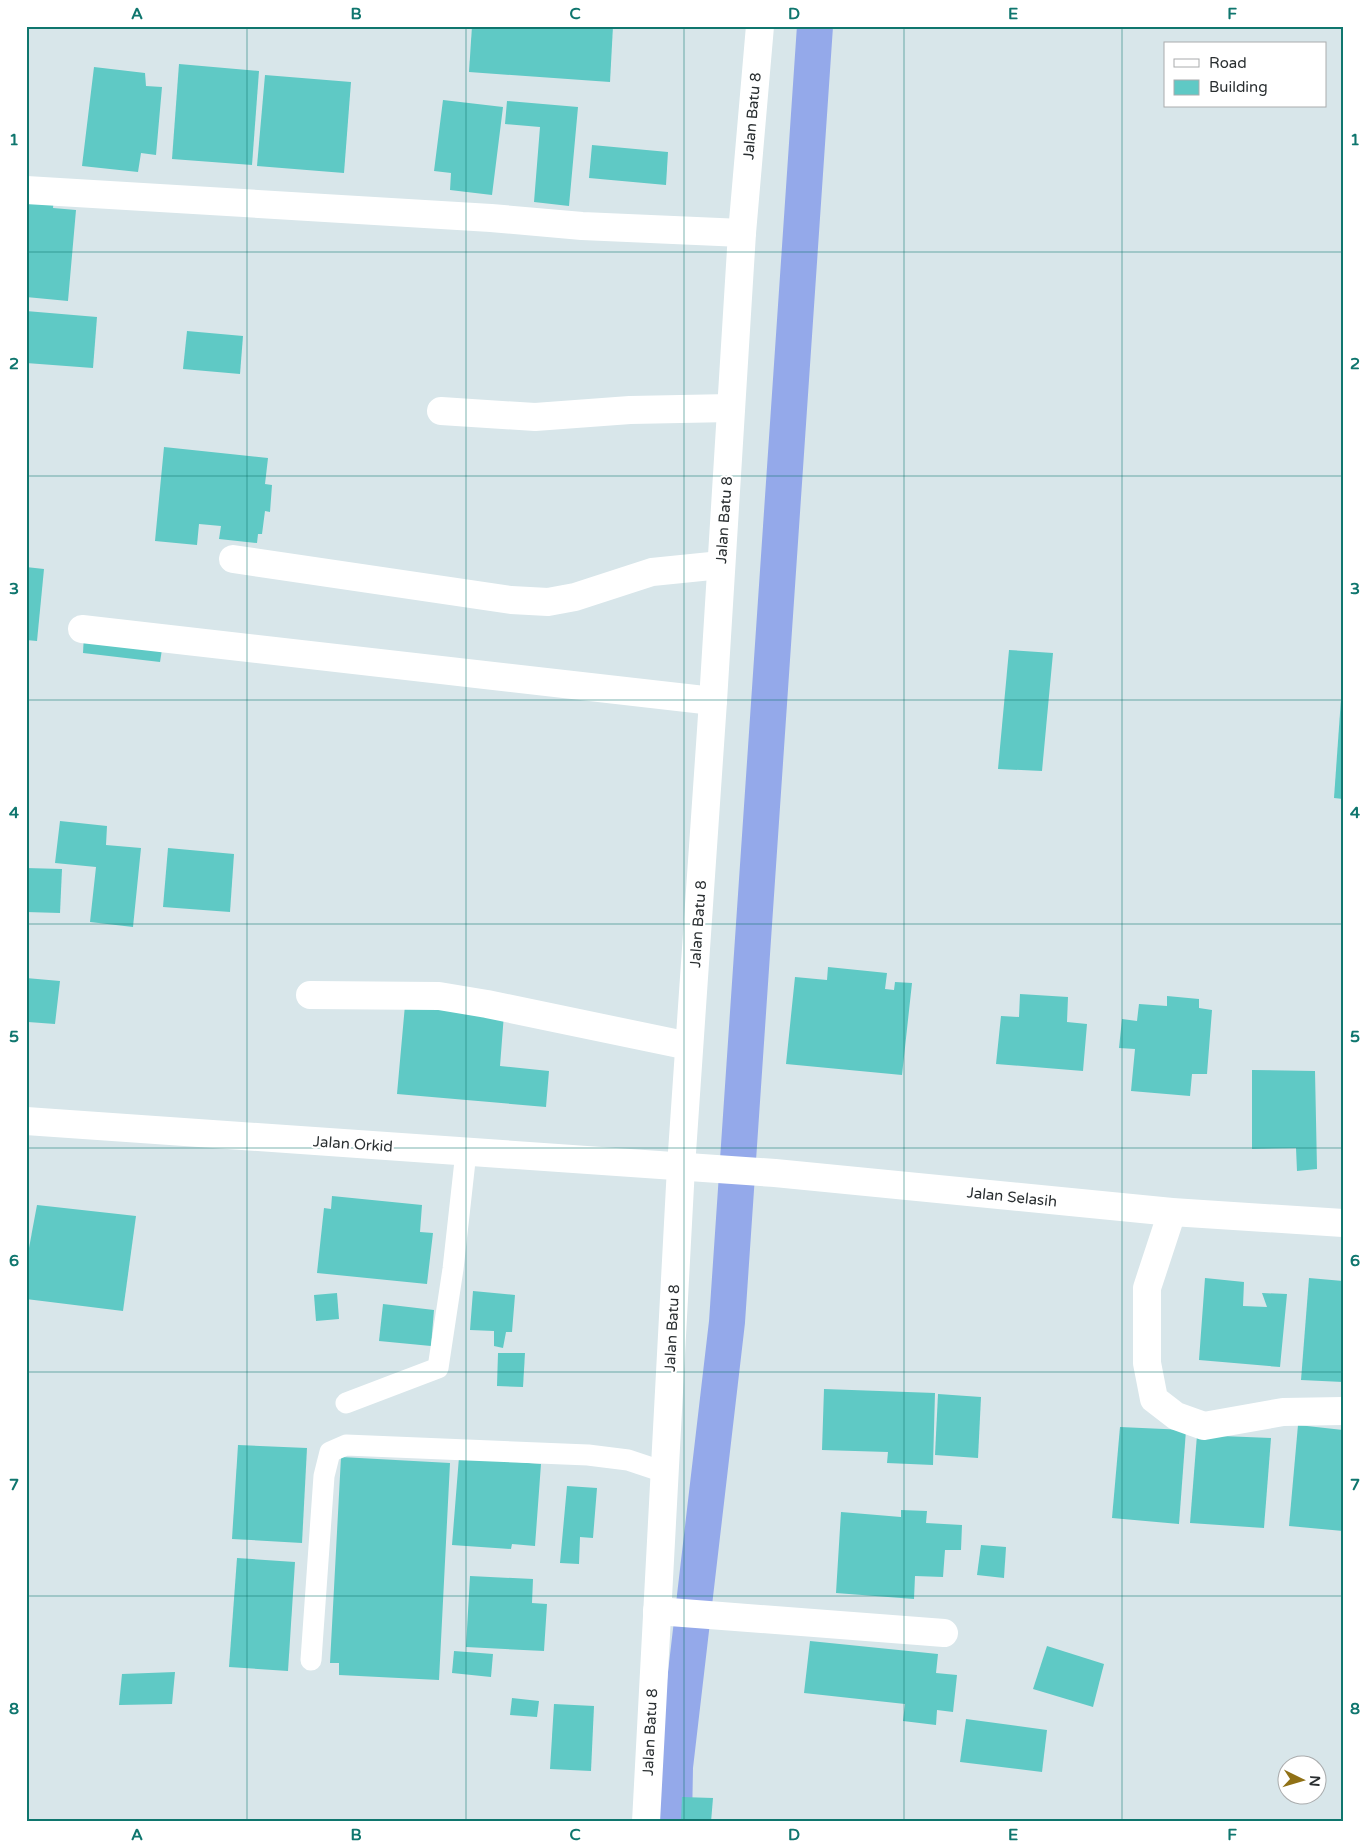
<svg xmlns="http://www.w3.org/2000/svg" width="1369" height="1848" font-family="'Varela Round',sans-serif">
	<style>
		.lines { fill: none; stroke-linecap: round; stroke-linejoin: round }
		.canal { stroke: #94a9ea; stroke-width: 36 }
		.building { fill: #5fc9c5 }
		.lane { stroke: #fff; stroke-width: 21 }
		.street { stroke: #fff; stroke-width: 28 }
		.secondary { stroke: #fff; stroke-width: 28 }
		.grid { fill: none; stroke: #0f766e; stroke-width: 1; stroke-opacity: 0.55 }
		.labels { text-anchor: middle; stroke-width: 4.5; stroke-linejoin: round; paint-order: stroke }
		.street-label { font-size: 15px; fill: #2a2f31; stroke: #fff }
		.neatline { fill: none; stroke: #0f766e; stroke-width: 2 }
		.grid-label { font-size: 16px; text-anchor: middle; font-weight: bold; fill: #0f766e }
	</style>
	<rect width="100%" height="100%" fill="#d8e6ea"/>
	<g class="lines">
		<polyline class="canal" points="674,1822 675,1767 727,1322 815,26"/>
	</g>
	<g class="building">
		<polygon points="472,26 613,26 610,82 469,72"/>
		<polygon points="179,64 259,71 252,165 172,159"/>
		<polygon points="94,67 145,73 146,86 162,87 156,155 141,153 138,172 82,166"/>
		<polygon points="265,75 351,82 344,173 257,166"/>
		<polygon points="443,100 503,107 492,195 450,190 451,173 434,171"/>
		<polygon points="507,101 578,107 569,206 534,202 540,127 505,124"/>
		<polygon points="592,145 668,152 666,185 589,178"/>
		<polygon points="26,195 54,198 53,208 76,210 68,301 26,297"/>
		<polygon points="26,311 97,317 93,368 26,363"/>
		<polygon points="187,331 243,336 240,374 183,369"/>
		<polygon points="164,447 268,458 265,484 272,485 270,512 265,511 262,534 258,534 257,543 219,539 221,526 199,524 197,545 155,541"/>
		<polygon points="26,567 44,569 37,641 26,640"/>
		<polygon points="84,635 163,643 160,662 83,653"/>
		<polygon points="1009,650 1053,653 1042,771 998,769"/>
		<polygon points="1341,699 1343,699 1343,799 1334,798"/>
		<polygon points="60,821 107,826 106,845 141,848 133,927 90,922 96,867 55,863"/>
		<polygon points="168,848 234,854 230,912 163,907"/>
		<polygon points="26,868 62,869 60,913 26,912"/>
		<polygon points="828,967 887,973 885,989 894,990 895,982 912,983 902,1075 786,1064 795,977 827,980"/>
		<polygon points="26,978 60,981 55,1024 28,1022 26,1027"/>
		<polygon points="1020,994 1068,997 1067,1022 1087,1024 1083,1071 996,1064 1001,1016 1019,1017"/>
		<polygon points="1167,996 1199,999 1199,1008 1212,1010 1207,1074 1192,1074 1190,1096 1131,1091 1135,1049 1119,1048 1122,1019 1137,1021 1139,1004 1167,1006"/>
		<polygon points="405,1005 504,1014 500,1066 549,1071 546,1107 397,1094"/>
		<polygon points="1252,1070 1315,1071 1317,1169 1297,1171 1296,1148 1252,1149"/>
		<polygon points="332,1196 422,1205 420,1232 433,1233 427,1284 317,1273 324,1208 331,1209"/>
		<polygon points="37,1205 136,1216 123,1311 26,1299 26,1264"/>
		<polygon points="1205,1278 1244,1282 1243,1306 1267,1307 1262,1293 1287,1294 1280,1367 1199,1360"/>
		<polygon points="1309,1278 1343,1281 1343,1382 1301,1380"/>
		<polygon points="473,1291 515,1295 512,1332 506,1332 503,1348 494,1346 494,1331 470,1330"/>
		<polygon points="337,1293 339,1319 316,1321 314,1295"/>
		<polygon points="383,1304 434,1310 431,1346 379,1341"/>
		<polygon points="498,1353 525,1353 523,1387 497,1386"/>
		<polygon points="824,1389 935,1393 933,1465 887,1463 888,1452 822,1450"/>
		<polygon points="938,1394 981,1397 978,1458 935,1455"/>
		<polygon points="1298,1425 1343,1430 1343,1531 1289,1526"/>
		<polygon points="1120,1427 1186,1430 1179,1524 1112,1518"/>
		<polygon points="1197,1435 1271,1438 1264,1528 1190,1523"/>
		<polygon points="238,1445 307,1448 302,1543 232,1539"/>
		<polygon points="341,1457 450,1463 439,1680 339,1675 339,1663 330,1663"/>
		<polygon points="459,1457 541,1464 535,1546 512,1544 511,1549 452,1545"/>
		<polygon points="567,1486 597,1488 593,1538 580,1537 579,1564 560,1563"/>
		<polygon points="901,1510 927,1511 926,1523 962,1525 961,1550 945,1550 943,1577 915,1576 914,1599 836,1593 841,1512 901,1517"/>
		<polygon points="981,1545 1006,1547 1004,1578 977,1575"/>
		<polygon points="237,1558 295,1562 288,1671 229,1667"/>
		<polygon points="470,1576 533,1579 532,1603 547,1604 544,1651 466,1647"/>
		<polygon points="810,1641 938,1654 936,1673 957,1675 953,1712 937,1710 936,1725 903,1721 905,1704 804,1693"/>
		<polygon points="1047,1646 1104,1664 1093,1707 1033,1689"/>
		<polygon points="454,1651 493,1654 491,1677 452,1673"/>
		<polygon points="175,1672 172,1704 119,1705 122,1674"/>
		<polygon points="512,1698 539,1701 537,1717 510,1715"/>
		<polygon points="554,1704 594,1706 591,1771 550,1769"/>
		<polygon points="966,1719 1047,1730 1042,1772 960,1762"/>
		<polygon points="682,1797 713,1798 711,1822 681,1820"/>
	</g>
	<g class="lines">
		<g class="lane">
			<polyline points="346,1403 438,1368 453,1269 466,1152"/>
			<polyline points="311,1660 324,1476 330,1452 346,1445 588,1455 628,1460 664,1472"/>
		</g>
		<g class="street">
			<polyline points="26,190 491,218 582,226 742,233"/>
			<polyline points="441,411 535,417 630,410 731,408"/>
			<polyline points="233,559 511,600 548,602 575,597 652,572 721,565"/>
			<polyline points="82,629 713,701"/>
			<polyline points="310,995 439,996 487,1004 689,1046"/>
			<polyline points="26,1121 775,1173 1172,1212 1343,1223"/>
			<polyline points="1172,1212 1147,1288 1147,1363 1154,1399 1176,1416 1204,1426 1283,1412 1343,1411"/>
			<polyline points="657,1611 944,1633"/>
		</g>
		<polyline class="secondary" points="646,1822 681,1167 713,701 742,233 760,26"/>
	</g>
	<path class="grid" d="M247,26V1822M466,26V1822M684,26V1822M904,26V1822M1122,26V1822M26,252H1343M26,476H1343M26,700H1343M26,924H1343M26,1148H1343M26,1372H1343M26,1596H1343"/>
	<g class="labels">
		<g class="street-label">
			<text transform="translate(752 116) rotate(-85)" y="5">Jalan Batu 8</text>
			<text transform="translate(724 520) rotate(-86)" y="5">Jalan Batu 8</text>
			<text transform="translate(698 924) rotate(-86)" y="5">Jalan Batu 8</text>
			<text transform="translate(353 1144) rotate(4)" y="5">Jalan Orkid</text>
			<text transform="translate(1012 1197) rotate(6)" y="5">Jalan Selasih</text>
			<text transform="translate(672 1328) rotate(-87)" y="5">Jalan Batu 8</text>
			<text transform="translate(650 1732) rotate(-87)" y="5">Jalan Batu 8</text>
		</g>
	</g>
	<rect width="1369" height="1848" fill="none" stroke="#ffffff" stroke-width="55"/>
	<rect x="1164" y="42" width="162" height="65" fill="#ffffff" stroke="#aaacad"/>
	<rect x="1174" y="59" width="25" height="8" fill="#ffffff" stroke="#aaacad"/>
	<text x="1209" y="68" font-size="15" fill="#2a2f31">Road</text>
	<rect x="1174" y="80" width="25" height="15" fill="#5fc9c5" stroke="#aaacad"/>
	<text x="1209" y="92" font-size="15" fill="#2a2f31">Building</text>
	<g transform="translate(1302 1780) rotate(95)"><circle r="24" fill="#ffffff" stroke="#aaacad"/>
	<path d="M0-4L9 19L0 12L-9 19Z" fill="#907116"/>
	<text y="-8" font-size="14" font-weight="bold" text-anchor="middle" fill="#2a2f31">N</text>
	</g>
	<rect x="28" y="28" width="1314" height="1792" class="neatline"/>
	<g class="grid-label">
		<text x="137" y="19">A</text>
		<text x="356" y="19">B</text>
		<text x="575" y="19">C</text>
		<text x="794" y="19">D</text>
		<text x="1013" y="19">E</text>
		<text x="1232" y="19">F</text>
		<text x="14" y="145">1</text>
		<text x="1355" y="145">1</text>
		<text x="14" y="369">2</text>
		<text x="1355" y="369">2</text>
		<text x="14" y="594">3</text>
		<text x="1355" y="594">3</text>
		<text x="14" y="818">4</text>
		<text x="1355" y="818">4</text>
		<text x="14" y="1042">5</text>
		<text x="1355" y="1042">5</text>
		<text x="14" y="1266">6</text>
		<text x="1355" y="1266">6</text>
		<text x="14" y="1490">7</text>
		<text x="1355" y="1490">7</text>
		<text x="14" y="1714">8</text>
		<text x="1355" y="1714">8</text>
		<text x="137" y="1840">A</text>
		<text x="356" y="1840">B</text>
		<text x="575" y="1840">C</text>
		<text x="794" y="1840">D</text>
		<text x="1013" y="1840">E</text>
		<text x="1232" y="1840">F</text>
	</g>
</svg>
